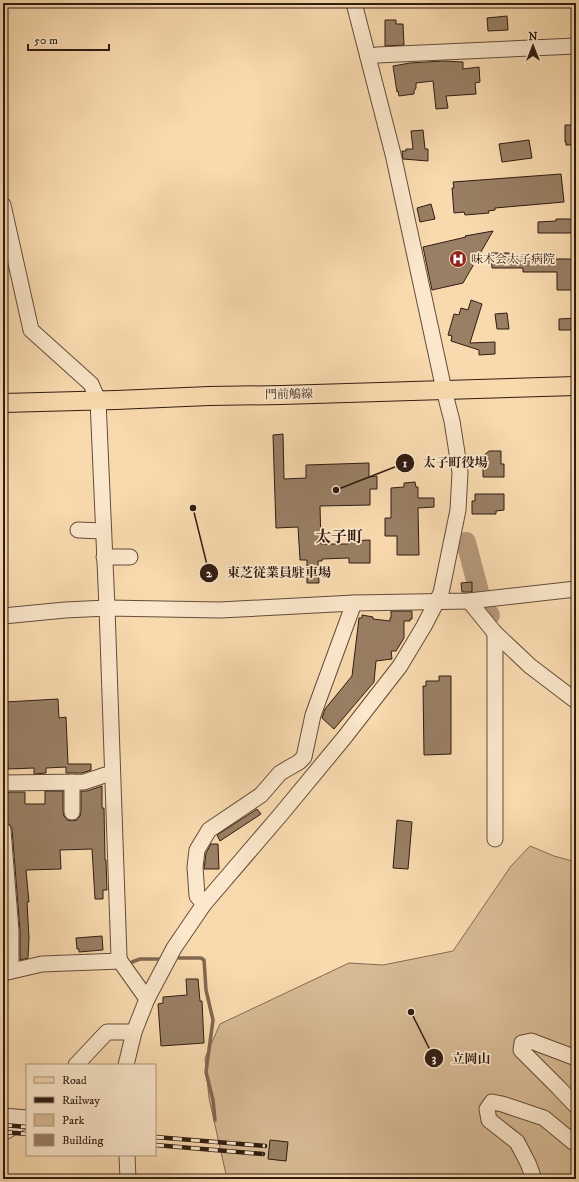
<svg xmlns="http://www.w3.org/2000/svg" width="579" height="1182" font-family="'IM FELL DW Pica','Noto Serif JP',serif">
	<style>
		.green { fill: #d7ba94; stroke: #846b53 }
		.lines { fill: none; stroke-linecap: round; stroke-linejoin: round }
		.stream { stroke: #806750; stroke-width: 3.5 }
		.river { stroke: #b5997a; stroke-width: 20 }
		.building { fill: #997f64; stroke: #311c12 }
		.minor-casing { stroke: #634c39; stroke-width: 17 }
		.major-casing { stroke: #311c12; stroke-width: 20 }
		.minor { stroke: #fbe7cb; stroke-width: 15 }
		.major { stroke: #f9daaf; stroke-width: 18 }
		.rail-casing { stroke: #311c12; stroke-width: 4.5 }
		.rail { stroke: #fbe7cb; stroke-width: 3; stroke-dasharray: 9; stroke-linecap: butt }
		.labels { text-anchor: middle; stroke-width: 3.5; stroke-linejoin: round; paint-order: stroke }
		.poi-label { font-size: 12px; fill: #311c12; stroke: #fbe7cb; text-anchor: start }
		.street-label { font-size: 12px; fill: #311c12; stroke: #fbe7cb }
		.district-label { font-size: 16px; font-weight: bold; fill: #311c12; stroke: #fbe7cb }
		.leader { fill: none; stroke: #311c12; stroke-width: 1.5 }
		.callout-dot { fill: #311c12; stroke: #fbe7cb; stroke-width: 1.5 }
		.mark-label { font-size: 12px; text-anchor: middle; font-weight: bold; fill: #fff }
		.callout-label { font-size: 13px; text-anchor: middle; font-weight: bold; fill: #311c12; stroke: #fbe7cb; stroke-width: 3.5; stroke-linejoin: round; paint-order: stroke }
	</style>
	<rect width="100%" height="100%" fill="#f9daaf"/>
	<filter id="stains"><feTurbulence type="fractalNoise" baseFrequency=".005" numOctaves="4"/><feColorMatrix values="0 0 0 0 .2 0 0 0 0 .09 0 0 0 0 .02 0 0 0 .5 -.17"/></filter>
	<radialGradient id="worn" r=".72"><stop offset=".6" stop-color="#630" stop-opacity="0"/><stop offset="1" stop-color="#630" stop-opacity=".3"/></radialGradient>
	<polygon class="green" points="530,846 554,856 576,862 576,1179 227,1179 209,1098 205,1058 220,1024 349,963 383,965 453,951 511,866"/>
	<g class="lines">
		<g class="stream">
			<polyline points="179,958 201,958 204,960 206,990 213,1020 206,1072 213,1100 215,1120"/>
			<polyline points="132,962 140,959 158,959"/>
		</g>
		<polyline class="river" points="466,542 483,607 490,615"/>
	</g>
	<g class="building">
		<polygon points="507,16 508,30 488,31 487,18"/>
		<polygon points="385,20 396,20 396,24 403,24 404,45 385,46"/>
		<polygon points="444,61 463,62 463,69 479,67 480,82 475,83 476,94 446,96 448,108 436,109 433,81 416,83 416,88 414,91 414,94 399,96 398,91 397,92 393,66 410,63"/>
		<polygon points="565,125 576,125 576,145 566,145 566,142 565,142"/>
		<polygon points="423,130 425,149 428,149 428,161 403,159 402,151 406,151 406,149 413,149 411,131"/>
		<polygon points="529,140 532,158 502,162 499,144"/>
		<polygon points="561,174 564,202 495,208 495,210 488,211 489,213 465,215 464,212 454,213 452,188 454,188 453,182"/>
		<polygon points="431,204 435,219 420,222 417,208"/>
		<polygon points="556,219 573,219 574,233 538,233 538,222 556,221"/>
		<polygon points="493,231 463,283 432,290 423,247 466,237 465,236"/>
		<polygon points="491,253 509,253 509,256 551,256 552,259 576,259 576,290 557,290 557,272 523,272 523,268 492,268"/>
		<polygon points="471,300 482,304 470,343 495,342 495,354 479,355 479,350 451,341 452,336 448,335 454,314 459,315 461,308 468,310"/>
		<polygon points="507,313 509,329 497,329 495,314"/>
		<polygon points="576,318 576,330 559,330 559,319"/>
		<polygon points="283,434 284,479 306,478 306,465 369,463 369,477 377,476 377,489 370,489 370,505 320,506 321,544 348,544 348,541 370,540 370,563 349,563 349,558 322,559 322,561 318,561 319,583 307,583 307,560 300,560 298,527 276,528 273,435"/>
		<polygon points="489,451 501,451 501,464 504,464 504,477 483,477 483,456"/>
		<polygon points="415,482 416,487 418,487 418,498 434,498 434,507 418,508 419,555 397,555 397,536 385,536 385,518 391,518 391,488 404,487 404,483"/>
		<polygon points="475,494 504,494 504,510 496,511 496,514 472,514 472,501 475,501"/>
		<polygon points="472,582 472,592 462,592 461,583"/>
		<polygon points="391,611 412,611 412,619 410,619 410,621 404,621 404,638 396,651 391,651 392,659 376,661 374,682 334,729 322,718 325,709 352,676 359,618 362,618 362,615 373,617 373,619 390,621 390,618 391,618"/>
		<polygon points="439,676 451,676 451,754 424,755 423,686 426,686 426,681 439,681"/>
		<polygon points="58,699 59,718 66,717 68,764 91,764 91,770 82,773 66,773 66,767 46,768 46,773 34,774 34,768 8,769 5,702"/>
		<polygon points="102,786 102,808 104,808 105,860 106,860 107,890 103,890 103,899 95,899 92,849 60,850 61,869 26,870 29,902 27,902 29,938 28,958 20,960 20,930 12,829 10,825 6,822 5,810 7,809 7,793 9,793 9,792 25,792 25,804 45,804 45,791 63,791 63,812 64,816 67,820 72,821 77,820 80,816 81,812 81,791 87,791"/>
		<polygon points="257,809 261,814 220,841 217,835"/>
		<polygon points="397,820 412,822 408,869 393,868"/>
		<polygon points="211,844 218,844 219,869 204,869 206,853"/>
		<polygon points="102,936 103,950 79,952 79,949 77,949 76,938"/>
		<polygon points="186,979 198,979 200,1001 202,1001 204,1043 161,1046 158,1004 163,1003 163,997 187,995"/>
		<polygon points="270,1140 288,1142 286,1161 268,1159"/>
	</g>
	<g class="lines">
		<g class="minor-casing">
			<g id="minor">
				<polyline points="368,57 377,55 576,46"/>
				<polyline points="3,205 31,330 91,384 98,400 107,608 119,957 120,961 147,999"/>
				<polyline points="78,530 103,531"/>
				<polyline points="104,557 130,557"/>
				<polyline points="469,601 495,633 530,666 576,701"/>
				<polyline points="3,616 65,610 107,608 220,610 354,603 469,601 576,589"/>
				<polyline points="495,633 495,839"/>
				<polyline points="72,782 72,812"/>
				<polyline points="3,783 84,782 105,775 112,775"/>
				<polyline points="3,830 11,931 11,971"/>
				<polyline points="204,904 197,896 195,867 197,850 209,830 261,795 280,773 299,762 304,757 313,715 354,603"/>
				<polyline points="3,973 42,964 120,961"/>
				<polyline points="576,1058 531,1041 522,1043 521,1050 558,1087 576,1106"/>
				<polyline points="76,1065 107,1032 134,1032"/>
				<polyline points="126,1065 134,1032 147,999 174,948 204,904 282,813 344,738 400,666 424,626 441,593 458,510 460,472 452,421 444,390 393,154 354,3"/>
				<polyline points="3,1116 27,1118"/>
				<polyline points="3,1133 27,1119"/>
				<polyline points="127,1155 128,1179"/>
				<polyline points="534,1179 528,1163 517,1142 489,1120 487,1109 492,1102 502,1104 544,1118 573,1142 576,1142"/>
			</g>
		</g>
		<g class="major-casing">
			<polyline id="major" points="3,403 116,400 209,396 282,395 576,386"/>
		</g>
		<use href="#minor" class="minor"/>
		<use href="#major" class="major"/>
		<g class="rail-casing">
			<g id="rail">
				<polyline points="3,1125 27,1127"/>
				<polyline points="3,1132 27,1134"/>
				<polyline points="155,1137 265,1146"/>
				<polyline points="155,1145 263,1154"/>
			</g>
		</g>
		<use href="#rail" class="rail"/>
	</g>
	<defs>
		<g id="hospital-disc" transform="scale(0.9)"><circle r="9.5" fill="#8f2418" stroke="#fbe7cb"/><path d="M-5-5h3v3.5h4V-5h3V5h-3V1.5h-4V5h-3Z" fill="#fff"/></g>
	</defs>
	<g fill-rule="evenodd">
		<use href="#hospital-disc" x="458" y="259"/>
	</g>
	<g class="labels">
		<g class="poi-label">
			<text x="471" y="263">味木会太子病院</text>
		</g>
		<g class="street-label">
			<text transform="translate(289 394) rotate(-1)" y="4">門前鵤線</text>
		</g>
		<g class="district-label">
			<text x="339" y="542">太子町</text>
		</g>
	</g>
	<path class="leader" d="M336 490L405 463M193 508L209 573M411 1012L434 1058"/>
	<g class="callout-dot">
		<circle cx="336" cy="490" r="4"/>
		<circle cx="193" cy="508" r="4"/>
		<circle cx="411" cy="1012" r="4"/>
		<circle cx="405" cy="463" r="10"/>
		<circle cx="209" cy="573" r="10"/>
		<circle cx="434" cy="1058" r="10"/>
	</g>
	<g class="mark-label">
		<text x="405" y="467">1</text>
		<text x="209" y="577">2</text>
		<text x="434" y="1062">3</text>
	</g>
	<g class="callout-label">
		<text x="455" y="467">太子町役場</text>
		<text x="279" y="577">東芝従業員駐車場</text>
		<text x="471" y="1063">立岡山</text>
	</g>
	<rect width="579" height="1182" fill="none" stroke="#f9daaf" stroke-width="16"/>
	<rect x="4" y="4" width="571" height="1174" fill="none" stroke="#311c12" stroke-width="2"/>
	<rect x="8" y="8" width="563" height="1166" fill="none" stroke="#311c12"/>
	<rect x="26" y="1064" width="130" height="92" fill="#fbe7cb" stroke="#aa9681"/>
	<rect x="34" y="1077" width="20" height="6" fill="#f9daaf" stroke="#aa9681"/>
	<text x="62" y="1084" font-size="12" fill="#311c12">Road</text>
	<rect x="34" y="1097" width="20" height="6" fill="#311c12" stroke="#aa9681"/>
	<text x="62" y="1104" font-size="12" fill="#311c12">Railway</text>
	<rect x="34" y="1114" width="20" height="12" fill="#d7ba94" stroke="#aa9681"/>
	<text x="62" y="1124" font-size="12" fill="#311c12">Park</text>
	<rect x="34" y="1134" width="20" height="12" fill="#997f64" stroke="#aa9681"/>
	<text x="62" y="1144" font-size="12" fill="#311c12">Building</text>
	<g transform="translate(533 46)" stroke="#fbe7cb" stroke-width="3" paint-order="stroke">
	<path d="M0-3L7 15L0 10L-7 15Z" fill="#311c12"/>
	<text y="-6" font-size="11" font-weight="bold" text-anchor="middle" fill="#311c12">N</text>
	</g>
	<path d="M28 44v6h81v-6" fill="none" stroke="#311c12" stroke-width="2"/>
	<text x="34" y="44" font-size="12" fill="#311c12" stroke="#fbe7cb" stroke-width="3" paint-order="stroke">50 m</text>
	<rect width="100%" height="100%" filter="url(#stains)"/>
	<rect width="100%" height="100%" fill="url(#worn)"/>
</svg>
